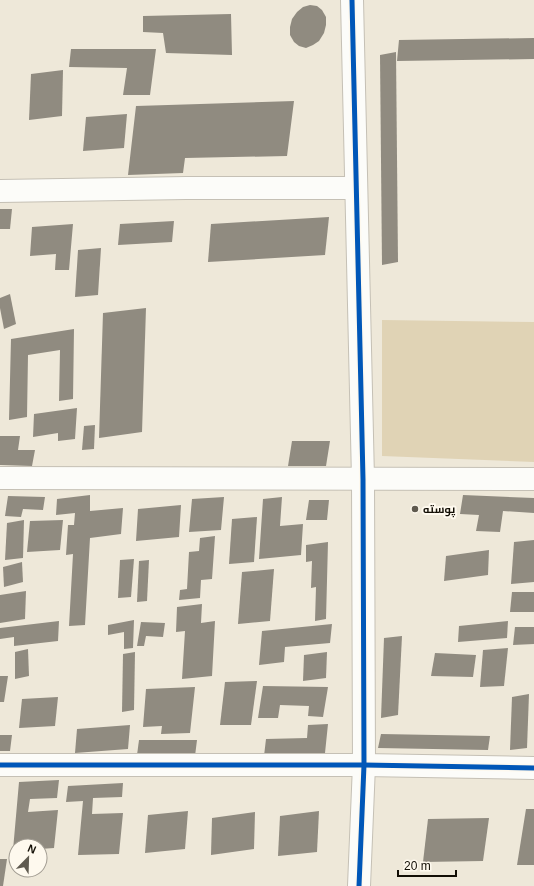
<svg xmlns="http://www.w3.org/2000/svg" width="534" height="886" font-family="Helvetica,Cairo,sans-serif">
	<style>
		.green { fill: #e0d3b5 }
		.building { fill: #908b80 }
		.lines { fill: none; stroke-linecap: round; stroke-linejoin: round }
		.minor-casing { stroke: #c5c0b5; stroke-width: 24 }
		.minor { stroke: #fcfcf9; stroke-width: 22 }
		.cycleway-casing { stroke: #fef9ee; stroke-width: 8 }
		.cycleway { stroke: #0057b8; stroke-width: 5 }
		.poi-dot { fill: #5f5a4f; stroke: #fef9ee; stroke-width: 1.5 }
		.labels { text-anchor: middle; stroke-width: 4; stroke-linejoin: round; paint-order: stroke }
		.poi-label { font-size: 11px; font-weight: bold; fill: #120e05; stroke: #fef9ee; text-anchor: start }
	</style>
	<rect width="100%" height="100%" fill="#eee8d9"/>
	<polygon class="green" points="382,320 534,322 534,462 382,456"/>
	<g class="building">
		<polygon points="310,5 317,6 322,10 326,17 326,25 324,33 319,41 313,45 306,48 299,46 294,42 290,35 290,27 292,19 297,12 303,7"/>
		<polygon points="231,14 232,55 166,53 163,33 143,32 143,16"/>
		<polygon points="534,38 534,59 397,61 399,40"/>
		<polygon points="71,49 156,49 150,95 123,95 127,68 69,67"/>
		<polygon points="396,52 398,262 382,265 380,55"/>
		<polygon points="63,70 62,116 29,120 31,74"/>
		<polygon points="294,101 287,156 185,158 183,173 128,175 136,106"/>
		<polygon points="127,114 124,148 83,151 86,117"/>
		<polygon points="0,209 12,209 10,229 0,229"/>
		<polygon points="329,217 325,255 208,262 211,224"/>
		<polygon points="174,221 172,242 118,245 120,224"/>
		<polygon points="73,224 69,270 55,270 56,254 30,256 32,227"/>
		<polygon points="101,248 98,295 75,297 78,250"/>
		<polygon points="10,294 16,324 4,329 0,308 0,298"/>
		<polygon points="146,308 142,432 99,438 103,313"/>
		<polygon points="74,329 73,399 59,401 60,350 28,355 27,417 9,420 11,339"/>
		<polygon points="77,408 75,439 58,441 58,433 33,437 34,414"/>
		<polygon points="95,425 94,449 82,450 84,426"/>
		<polygon points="0,436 20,436 18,450 35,450 32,466 0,465"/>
		<polygon points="292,441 330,441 326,466 288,466"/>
		<polygon points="90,495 90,511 123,508 121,534 90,538 85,625 69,626 73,554 66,555 68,525 74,525 75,513 56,515 57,499"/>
		<polygon points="463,495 534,498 534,513 503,511 500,532 476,531 479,515 460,514"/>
		<polygon points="8,496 45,497 43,510 23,509 21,517 5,516"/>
		<polygon points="224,497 221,530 189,532 192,499"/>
		<polygon points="282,497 280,526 303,524 301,555 259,559 263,499"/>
		<polygon points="309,500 329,500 327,520 306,520"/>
		<polygon points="181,505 179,537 136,541 138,509"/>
		<polygon points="257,517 254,562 229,564 232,519"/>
		<polygon points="24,520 23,558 5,560 7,523"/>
		<polygon points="63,520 60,550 27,552 30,521"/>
		<polygon points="215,536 212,579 201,580 200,598 179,600 180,590 187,589 189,552 199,551 200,538"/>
		<polygon points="534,540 534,582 511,584 514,542"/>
		<polygon points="328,542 326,619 315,621 316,587 311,588 312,561 306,562 306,545"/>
		<polygon points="489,550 488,575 444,581 446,556"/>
		<polygon points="134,559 131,597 118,598 120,560"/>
		<polygon points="149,560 147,601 137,602 139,561"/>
		<polygon points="22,562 23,582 4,587 3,567"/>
		<polygon points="274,569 270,621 238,624 242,572"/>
		<polygon points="26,591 25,619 0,623 0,595"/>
		<polygon points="512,592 534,592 534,612 510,612"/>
		<polygon points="202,604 201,623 215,621 212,676 182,679 185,631 176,632 177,607"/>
		<polygon points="134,620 133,648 124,649 124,632 108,635 108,625"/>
		<polygon points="59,621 58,641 14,646 14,637 0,639 0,628"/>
		<polygon points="508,621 507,638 458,642 459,626"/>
		<polygon points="141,622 165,623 163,637 146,636 144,646 137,646"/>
		<polygon points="332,624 330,643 285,647 284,662 259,665 262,631"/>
		<polygon points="515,627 534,627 534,644 513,645"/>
		<polygon points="402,636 398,715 381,718 384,638"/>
		<polygon points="508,648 504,686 480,687 483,650"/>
		<polygon points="28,649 29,676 15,679 15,652"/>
		<polygon points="135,652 134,710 122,712 123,654"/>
		<polygon points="327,652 326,678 303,681 304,655"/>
		<polygon points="435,653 476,655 473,677 431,676"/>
		<polygon points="0,676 8,676 4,702 0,702"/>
		<polygon points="257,681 251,725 220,725 225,682"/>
		<polygon points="263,686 328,687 323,717 308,716 309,706 280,705 278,718 258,718"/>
		<polygon points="195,687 190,733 161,734 162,726 143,727 146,689"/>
		<polygon points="529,694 527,748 510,750 512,697"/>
		<polygon points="58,697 55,726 19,728 22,699"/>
		<polygon points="328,724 325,753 264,756 266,739 307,738 308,725"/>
		<polygon points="130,725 128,749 75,753 77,729"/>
		<polygon points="381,734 490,736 488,750 378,748"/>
		<polygon points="0,735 12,735 10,751 0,751"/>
		<polygon points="139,740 197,740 195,756 137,755"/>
		<polygon points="59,780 57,798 30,799 28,812 58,810 54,848 40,849 40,846 16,846 16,850 13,850 19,782"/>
		<polygon points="123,783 122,797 93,798 92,814 123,813 119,854 78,855 83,801 66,802 68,786"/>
		<polygon points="526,809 534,809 534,865 517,865"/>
		<polygon points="188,811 185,849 145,853 148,815"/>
		<polygon points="319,811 317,852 278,856 280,816"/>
		<polygon points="255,812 254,849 211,855 212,818"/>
		<polygon points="489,818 483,861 423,862 428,819"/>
		<polygon points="0,859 7,859 3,886 0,886"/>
	</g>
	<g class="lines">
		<g class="minor-casing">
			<g id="minor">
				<polyline points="352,0 363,479 364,765 359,886"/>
				<polyline points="0,191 186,188 356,188"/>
				<polyline points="0,478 534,479"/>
				<polyline points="0,765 364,765 534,768"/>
			</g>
		</g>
		<use href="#minor" class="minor"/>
		<g class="cycleway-casing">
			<g id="cycleway">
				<polyline points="352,0 363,479 364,765 359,886"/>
				<polyline points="0,765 364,765 534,768"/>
			</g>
		</g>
		<use href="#cycleway" class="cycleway"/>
	</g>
	<circle class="poi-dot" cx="415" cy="509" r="4"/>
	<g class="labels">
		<g class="poi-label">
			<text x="423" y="513">پوسته</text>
		</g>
	</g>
	<g transform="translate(28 858) rotate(23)"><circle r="19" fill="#fef9ee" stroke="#a09b91"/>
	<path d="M0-3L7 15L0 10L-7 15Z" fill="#5f5a4f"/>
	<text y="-6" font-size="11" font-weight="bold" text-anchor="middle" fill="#120e05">N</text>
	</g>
	<path d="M398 870v6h58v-6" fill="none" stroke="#120e05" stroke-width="2"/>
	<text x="404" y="870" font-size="12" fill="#120e05" stroke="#fef9ee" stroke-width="3" paint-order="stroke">20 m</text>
</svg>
